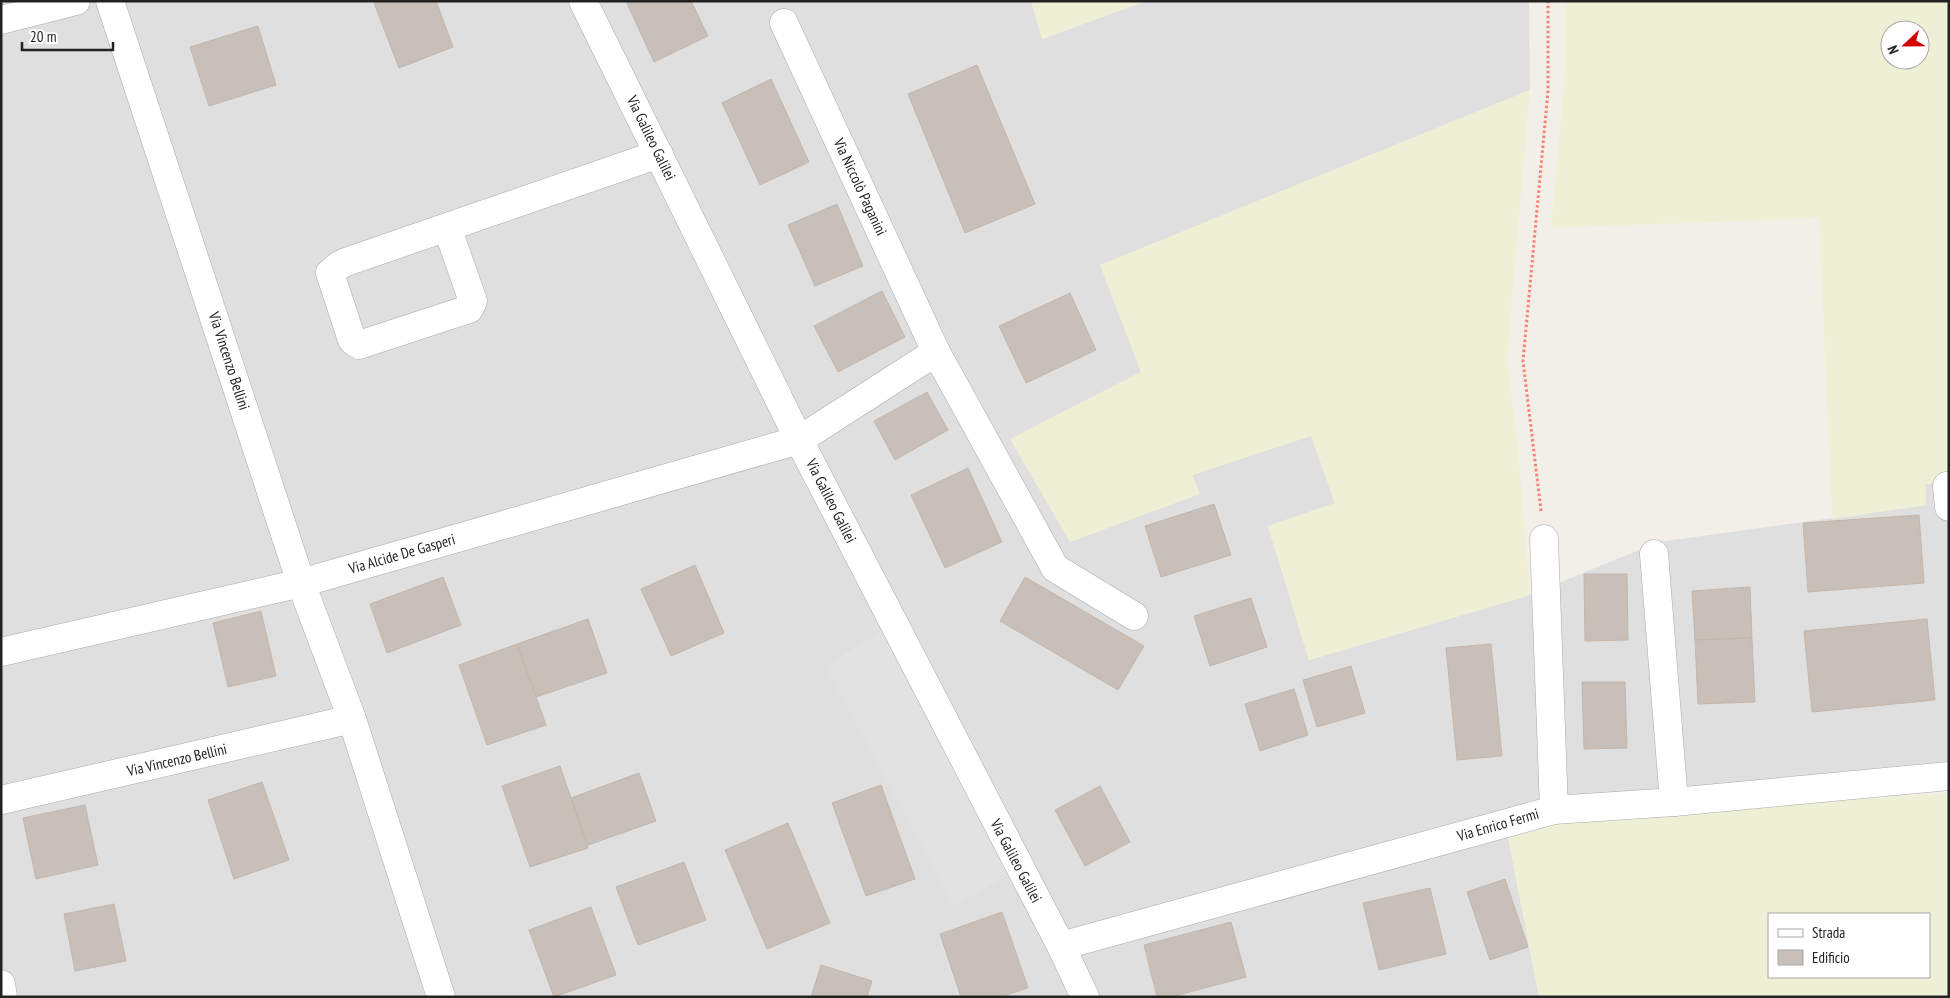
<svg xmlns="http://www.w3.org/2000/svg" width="1950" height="998" font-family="'PT Sans Narrow',sans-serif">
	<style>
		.residential { fill: #e0dfdf }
		.farmland { fill: #eef0d5; fill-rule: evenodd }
		.parking { fill: #e2e2e2 }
		.building { fill: #c7bfb8; stroke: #c4b6ab }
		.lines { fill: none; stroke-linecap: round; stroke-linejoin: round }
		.minor-casing { stroke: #a9a9a9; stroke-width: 29 }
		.path { stroke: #fa8072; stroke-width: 3; stroke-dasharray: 2.5 2.5; stroke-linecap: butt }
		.minor { stroke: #fff; stroke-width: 28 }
		.labels { text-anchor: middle; stroke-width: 4.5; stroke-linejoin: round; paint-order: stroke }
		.street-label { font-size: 15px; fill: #222; stroke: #fff }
	</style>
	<rect width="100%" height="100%" fill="#f2efe9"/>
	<g class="residential">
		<polygon points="1,1 101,1 296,580 1,648"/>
		<polygon points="120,1 575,1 791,436 304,575"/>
		<polygon points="593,1 1031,1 1042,39 1146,1 1529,1 1530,90 1101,265 1141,372 1011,439 1200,493 1192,475 1312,435 1335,504 1268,526 1309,660 1530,595 1658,542 1926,505 1925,484 1949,482 1949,767 1537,801 1065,936"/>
		<polygon points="795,451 1077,997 1,997 1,661"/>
		<polygon points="1507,832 1539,997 1093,997 1071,951"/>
	</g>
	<g class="farmland">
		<polygon points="1031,1 1146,1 1042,39"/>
		<path d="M1565,1H1949V482L1925,484L1926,505L1832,519L1819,218L1551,228L1565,72ZM1890,30H1920V60H1890Z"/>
		<polygon points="1530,90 1507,358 1518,446 1530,595 1309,660 1268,526 1335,503 1311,436 1192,475 1200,494 1070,542 1010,439 1141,372 1100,265"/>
		<path d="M1949,793V997H1539L1507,832L1562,819ZM1769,914H1929V977H1769Z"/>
	</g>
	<polygon class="parking" points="881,631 1010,874 954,906 825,666"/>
	<g class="building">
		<polygon points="379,1 436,1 453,47 399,68 374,3"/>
		<polygon points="626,1 691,1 708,36 654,62"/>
		<polygon points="258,26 276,85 209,106 190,47"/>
		<polygon points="977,65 1035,204 965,233 908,94"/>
		<polygon points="771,79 809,162 760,185 722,103"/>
		<polygon points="837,204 863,266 815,286 788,225"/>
		<polygon points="882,291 905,337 838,372 814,326"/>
		<polygon points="1070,293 1096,350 1026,383 999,326"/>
		<polygon points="927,392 948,430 895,460 874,421"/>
		<polygon points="968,468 1002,542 945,568 911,495"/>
		<polygon points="1214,504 1231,555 1161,577 1145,526"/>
		<polygon points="1919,515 1924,583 1808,592 1803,523"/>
		<polygon points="695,565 724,633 671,656 641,589"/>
		<polygon points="1584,574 1627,574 1628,640 1585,641"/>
		<polygon points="443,577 461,625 387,653 370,604"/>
		<polygon points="1025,577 1144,646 1118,690 1000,621"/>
		<polygon points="1750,587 1752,638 1695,640 1692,591"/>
		<polygon points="1251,598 1267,647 1210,666 1194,616"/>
		<polygon points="261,611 276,676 228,687 213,623"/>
		<polygon points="588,619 607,673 536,697 517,644"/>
		<polygon points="1927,619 1935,700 1812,712 1804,631"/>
		<polygon points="1752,638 1755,702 1698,704 1695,640"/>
		<polygon points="517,644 546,725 487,745 459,665"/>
		<polygon points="1491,644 1502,756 1457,760 1446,648"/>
		<polygon points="1351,666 1365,713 1317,727 1303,680"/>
		<polygon points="1582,682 1625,682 1627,748 1584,749"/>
		<polygon points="1294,689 1308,735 1260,751 1245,704"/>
		<polygon points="560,766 588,848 530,867 502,786"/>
		<polygon points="639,773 656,821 588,845 571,798"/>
		<polygon points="262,782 289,860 234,879 208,800"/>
		<polygon points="881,785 915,879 866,896 832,803"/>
		<polygon points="1100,786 1130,842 1085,866 1055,810"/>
		<polygon points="85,805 98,865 36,879 23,818"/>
		<polygon points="788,823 830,923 767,949 725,850"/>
		<polygon points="684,862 706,920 638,945 616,887"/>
		<polygon points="1505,879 1528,947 1490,960 1467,892"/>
		<polygon points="1430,888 1446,954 1379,970 1363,903"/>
		<polygon points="114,904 126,961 75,971 64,914"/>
		<polygon points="591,907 616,975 554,997 529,930"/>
		<polygon points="1002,912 1028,988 1000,997 961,997 940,934"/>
		<polygon points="1231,922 1246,977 1171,997 1157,997 1144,945"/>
		<polygon points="821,965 872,981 867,997 811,997"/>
	</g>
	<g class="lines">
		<g class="minor-casing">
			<g id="minor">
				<polyline points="110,1 301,583 352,719 441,997"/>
				<polyline points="583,1 799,440 1061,946 1085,997"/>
				<polyline points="1,20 76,1"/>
				<polyline points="447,227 473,301 469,309 359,345 352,340 330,273 338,266 346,262 659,154"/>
				<polyline points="936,352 1055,568 1134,616"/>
				<polyline points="1947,486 1949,507"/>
				<polyline points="1544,539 1554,810"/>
				<polyline points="1654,554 1674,802"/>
				<polyline points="1,652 301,583 799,440 936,352 784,23"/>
				<polyline points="1,800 352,719"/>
				<polyline points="1061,946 1554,810 1674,802 1949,776"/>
				<polyline points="1,984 3,997"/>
			</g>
		</g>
		<polyline class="path" points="1541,511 1523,361 1548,91 1548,1"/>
		<use href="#minor" class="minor"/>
	</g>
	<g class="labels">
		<g class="street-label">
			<text transform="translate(651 138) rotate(64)" y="5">Via Galileo Galilei</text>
			<text transform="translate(860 187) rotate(65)" y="5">Via Niccolò Paganini</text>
			<text transform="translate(229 361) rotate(72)" y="5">Via Vincenzo Bellini</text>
			<text transform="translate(831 501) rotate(63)" y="5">Via Galileo Galilei</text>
			<text transform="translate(402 554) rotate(-16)" y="5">Via Alcide De Gasperi</text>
			<text transform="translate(177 760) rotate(-13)" y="5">Via Vincenzo Bellini</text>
			<text transform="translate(1498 825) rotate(-16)" y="5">Via Enrico Fermi</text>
			<text transform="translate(1016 861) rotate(62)" y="5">Via Galileo Galilei</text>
		</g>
	</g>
	<rect width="1950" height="998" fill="none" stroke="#222222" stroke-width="5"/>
	<rect x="1768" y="913" width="162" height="65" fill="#ffffff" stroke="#a7a7a7"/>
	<rect x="1778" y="929" width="25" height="8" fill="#ffffff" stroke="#a7a7a7"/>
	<text x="1812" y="938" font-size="15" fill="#222222">Strada</text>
	<rect x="1778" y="950" width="25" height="15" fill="#c7bfb8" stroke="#a7a7a7"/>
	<text x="1812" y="963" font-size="15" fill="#222222">Edificio</text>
	<g transform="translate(1905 45) rotate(248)"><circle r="24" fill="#ffffff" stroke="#a7a7a7"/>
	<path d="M0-4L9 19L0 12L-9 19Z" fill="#d40000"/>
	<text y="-8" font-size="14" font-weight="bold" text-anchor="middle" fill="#222222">N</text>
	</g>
	<path d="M22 42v8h91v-8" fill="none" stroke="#222222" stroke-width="2.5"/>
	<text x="30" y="42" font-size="15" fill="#222222" stroke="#ffffff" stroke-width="4" paint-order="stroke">20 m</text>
</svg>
